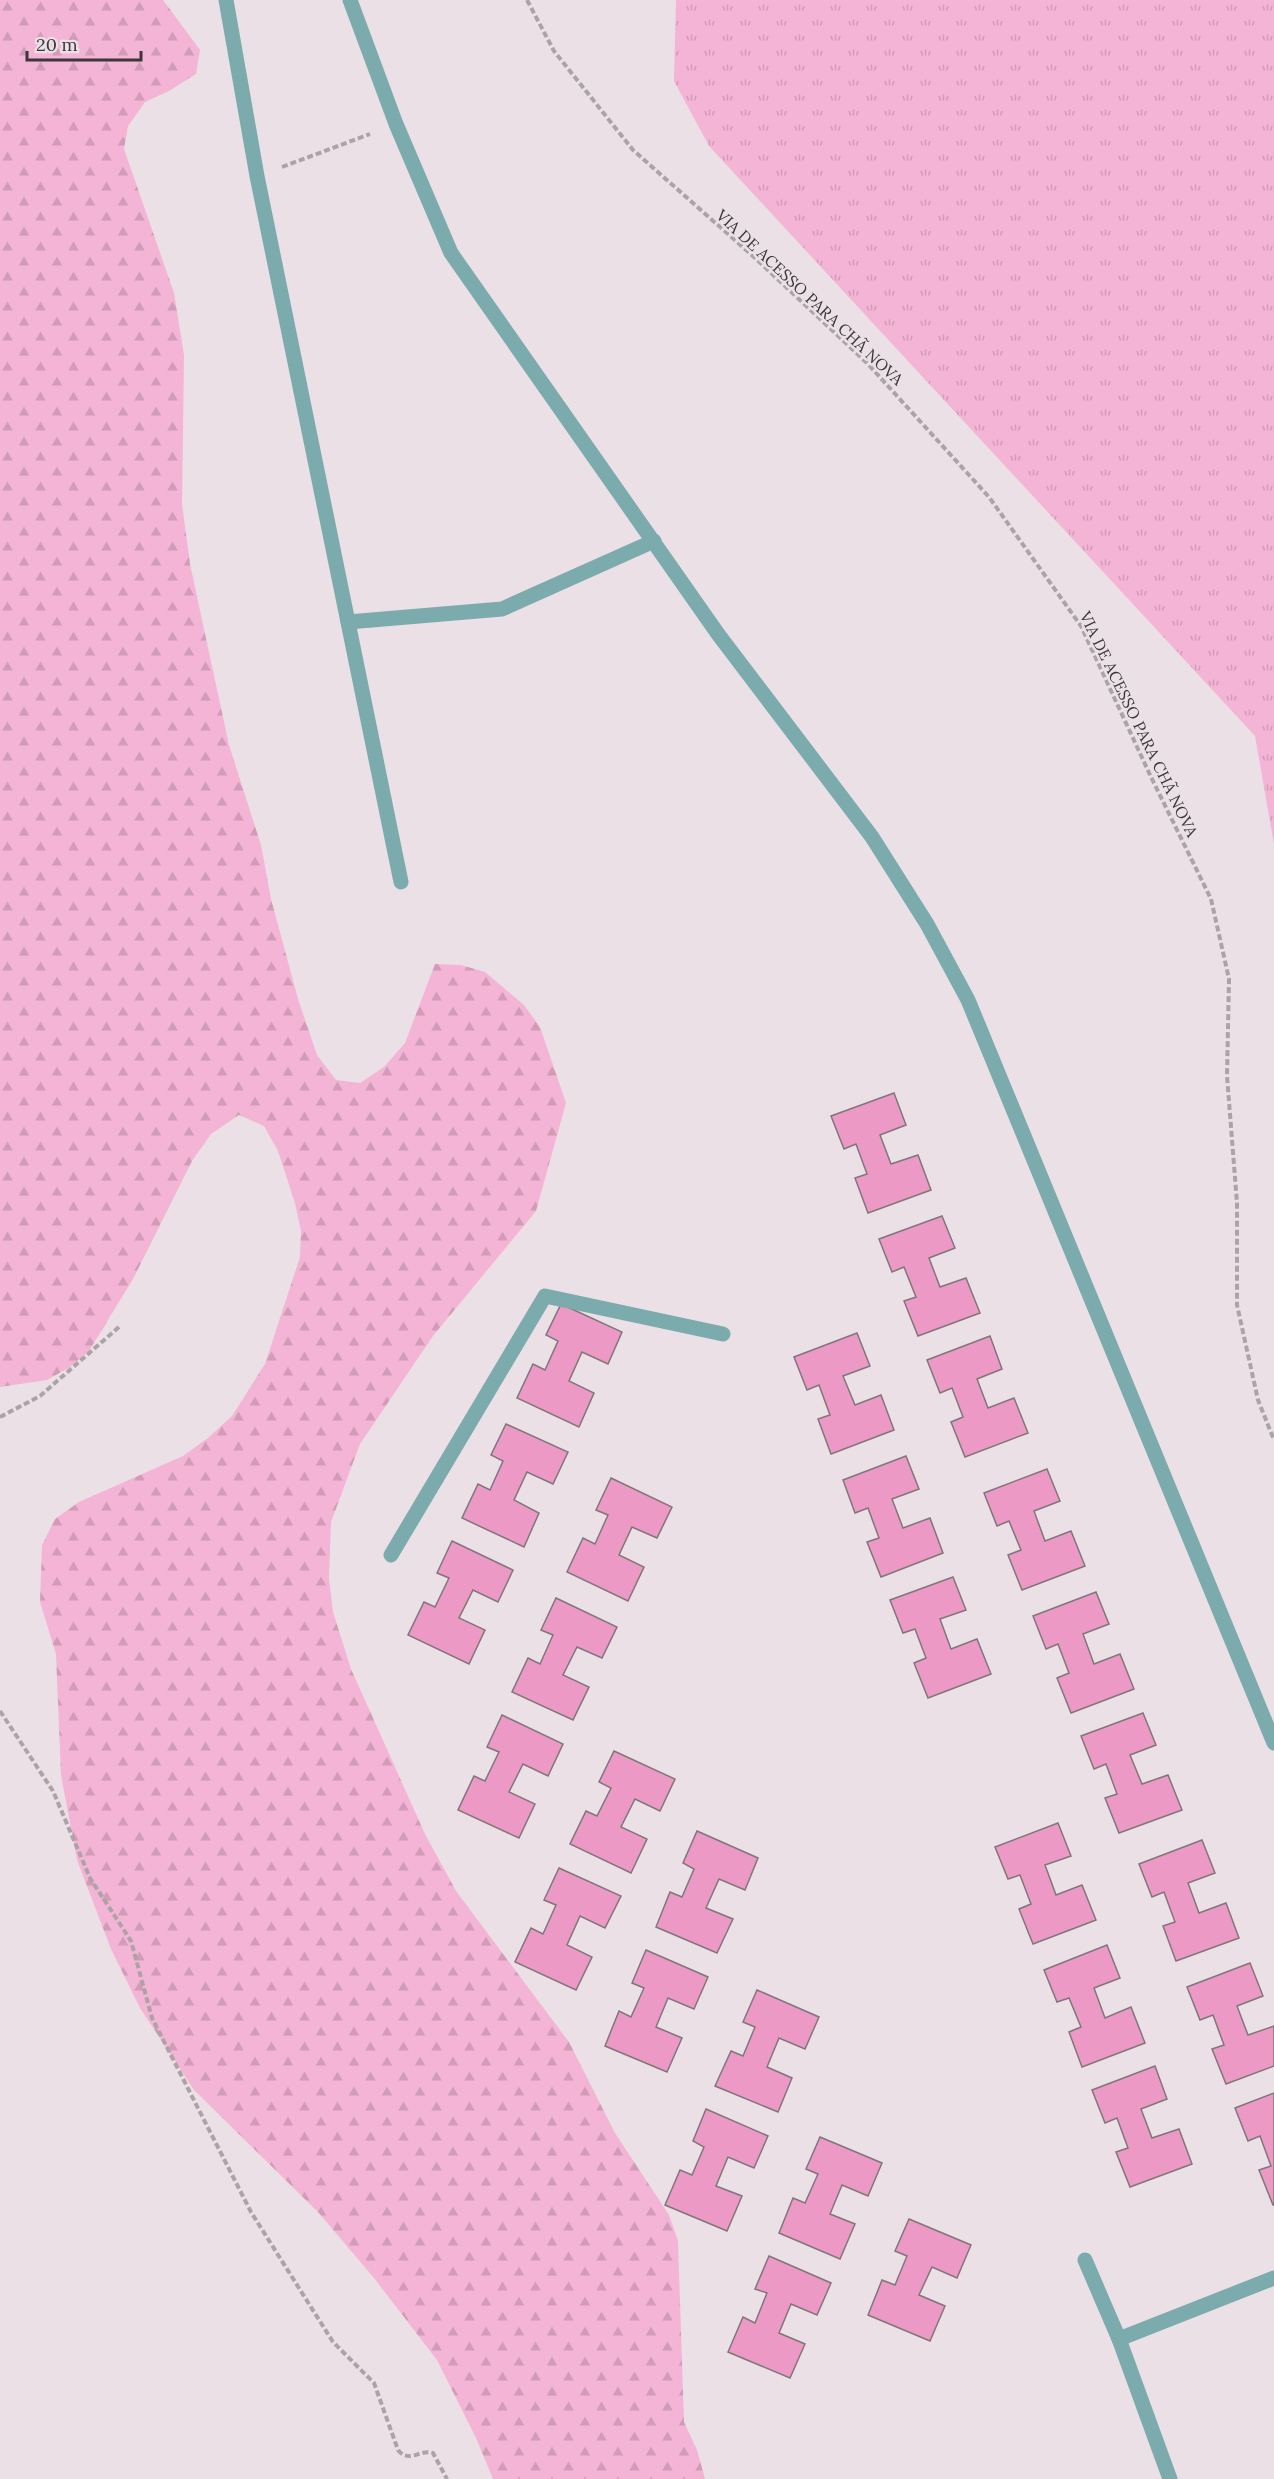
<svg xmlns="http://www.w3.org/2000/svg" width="1274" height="2479" font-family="Lora,serif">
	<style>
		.grass { fill: url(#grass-tufts) }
		.forest { fill: url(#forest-firs) }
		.building { fill: #ec99c5; stroke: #80767a; stroke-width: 1.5 }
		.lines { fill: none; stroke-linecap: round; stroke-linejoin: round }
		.path { stroke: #aca3a7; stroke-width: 4; stroke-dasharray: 6 3; stroke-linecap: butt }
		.service { stroke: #7babad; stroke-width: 15 }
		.minor { stroke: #7babad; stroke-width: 15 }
		.labels { text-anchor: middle; stroke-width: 5; stroke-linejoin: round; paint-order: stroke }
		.street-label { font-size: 16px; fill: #3c3739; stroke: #ebe0e5 }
	</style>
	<defs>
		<pattern id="grass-tufts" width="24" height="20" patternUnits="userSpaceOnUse" patternTransform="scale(1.5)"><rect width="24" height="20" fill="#f4b4d5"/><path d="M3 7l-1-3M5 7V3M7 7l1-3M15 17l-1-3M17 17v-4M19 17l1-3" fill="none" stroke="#d29bb8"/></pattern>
		<pattern id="forest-firs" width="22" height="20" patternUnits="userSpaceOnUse" patternTransform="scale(1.5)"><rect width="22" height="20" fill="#f4b4d5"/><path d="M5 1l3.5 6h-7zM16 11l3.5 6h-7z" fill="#d29bb8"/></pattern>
	</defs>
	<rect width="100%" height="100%" fill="#ebe0e5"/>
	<polygon class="grass" points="676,0 1274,0 1274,844 1255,736 709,146 674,81"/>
	<polygon class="forest" points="0,0 163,0 200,50 196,74 169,91 145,102 128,126 124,149 174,293 184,355 182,504 190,564 229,745 261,845 271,899 298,999 317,1055 336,1080 360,1083 384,1067 405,1043 435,964 461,965 485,972 524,1005 540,1027 566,1103 536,1211 433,1336 360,1444 331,1522 329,1579 333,1612 351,1669 425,1834 456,1891 569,2042 615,2133 669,2215 678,2241 684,2422 697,2450 705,2479 493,2479 476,2438 437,2360 374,2278 318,2212 194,2090 140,2008 111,1949 77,1860 61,1775 56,1654 40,1602 42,1545 55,1519 79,1502 183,1456 208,1438 232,1416 265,1364 300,1257 301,1231 295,1203 278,1151 264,1126 239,1115 211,1134 192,1161 133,1279 89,1351 70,1367 47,1380 0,1387"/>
	<g class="building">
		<polygon points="894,1093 906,1125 880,1135 891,1164 918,1155 931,1190 868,1213 855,1178 867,1174 856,1144 844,1149 831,1116"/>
		<polygon points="942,1216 955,1248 929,1258 940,1287 966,1278 980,1313 918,1336 904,1301 916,1297 904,1267 892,1272 879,1239"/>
		<polygon points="561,1304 622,1332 608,1364 582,1352 569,1381 594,1393 579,1427 517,1398 533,1364 545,1370 558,1341 546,1335"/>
		<polygon points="857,1333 870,1366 843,1376 855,1405 881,1395 894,1430 831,1454 818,1419 830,1415 819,1385 807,1390 794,1357"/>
		<polygon points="990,1336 1002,1369 977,1379 988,1408 1014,1398 1028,1433 965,1457 951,1422 963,1417 952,1388 940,1393 927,1360"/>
		<polygon points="506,1424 568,1452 553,1484 527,1472 514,1500 539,1513 524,1547 462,1518 478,1484 490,1490 503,1461 491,1455"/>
		<polygon points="906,1456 919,1489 892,1499 903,1528 930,1518 943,1553 881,1577 867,1542 879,1538 868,1508 855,1513 843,1480"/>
		<polygon points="1047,1469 1060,1501 1034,1511 1045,1541 1071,1531 1085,1566 1022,1590 1008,1555 1021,1550 1009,1521 997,1526 984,1493"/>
		<polygon points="611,1478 672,1507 657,1538 632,1527 619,1555 644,1567 628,1601 567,1572 583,1538 595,1544 608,1515 596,1510"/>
		<polygon points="452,1541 513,1570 498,1602 473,1590 459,1618 485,1630 469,1664 408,1635 424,1602 435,1607 449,1578 437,1573"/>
		<polygon points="953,1577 966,1610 940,1619 951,1649 977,1639 991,1674 928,1698 914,1663 926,1658 915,1629 903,1633 890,1600"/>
		<polygon points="1096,1592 1109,1624 1083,1634 1094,1664 1120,1654 1134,1689 1071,1713 1057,1678 1069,1673 1058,1644 1046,1649 1033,1616"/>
		<polygon points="556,1598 617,1627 602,1658 577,1647 563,1675 589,1687 573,1720 512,1692 528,1658 540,1664 553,1635 541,1630"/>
		<polygon points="1143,1713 1156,1745 1130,1755 1142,1784 1168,1775 1182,1810 1119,1833 1105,1798 1117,1794 1106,1764 1094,1769 1081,1736"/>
		<polygon points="502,1715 563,1744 548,1776 523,1764 509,1792 535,1804 519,1838 458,1810 474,1776 485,1781 499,1752 487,1747"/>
		<polygon points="614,1751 675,1779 660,1811 635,1799 621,1827 647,1839 631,1873 570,1844 586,1811 597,1816 611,1788 599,1782"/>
		<polygon points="1058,1823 1071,1856 1045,1865 1056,1895 1082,1885 1096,1920 1033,1944 1019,1909 1031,1904 1020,1875 1008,1879 995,1847"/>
		<polygon points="697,1831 758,1858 745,1890 719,1879 706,1908 733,1919 717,1953 656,1927 670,1892 682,1897 694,1869 683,1863"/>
		<polygon points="1202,1840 1215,1873 1188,1883 1199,1913 1226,1903 1239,1938 1176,1961 1163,1926 1175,1922 1164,1892 1152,1897 1139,1864"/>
		<polygon points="559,1868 621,1896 605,1928 580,1916 567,1945 592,1957 576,1990 515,1962 531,1928 543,1934 556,1905 544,1900"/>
		<polygon points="1107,1945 1120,1978 1094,1988 1105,2018 1131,2007 1145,2043 1082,2067 1069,2032 1081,2027 1069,1998 1057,2002 1044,1970"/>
		<polygon points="646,1950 708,1977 694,2009 668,1998 656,2027 682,2038 667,2072 605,2046 619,2011 631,2017 644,1988 632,1983"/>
		<polygon points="1250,1963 1263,1996 1237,2006 1248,2035 1274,2026 1274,2066 1226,2084 1212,2049 1224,2045 1213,2015 1200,2020 1187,1987"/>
		<polygon points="757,1990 819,2017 805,2049 779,2038 767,2067 792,2078 778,2112 715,2086 731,2051 743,2056 755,2027 743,2022"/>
		<polygon points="1155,2066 1167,2099 1141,2109 1152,2138 1179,2129 1192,2164 1130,2187 1116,2152 1128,2148 1117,2118 1105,2123 1092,2090"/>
		<polygon points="1274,2093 1274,2205 1273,2205 1259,2170 1271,2166 1260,2136 1248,2141 1235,2108"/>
		<polygon points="706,2109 768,2136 754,2168 728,2157 716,2186 742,2196 727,2231 665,2205 680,2170 692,2175 704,2147 693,2141"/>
		<polygon points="820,2137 882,2163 868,2196 842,2185 830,2214 855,2224 840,2259 779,2233 793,2198 805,2203 818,2174 806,2169"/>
		<polygon points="909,2219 971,2245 957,2278 932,2267 919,2295 945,2306 930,2341 868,2315 882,2280 895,2285 907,2256 895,2251"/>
		<polygon points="769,2256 831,2283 817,2315 791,2304 779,2333 805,2344 790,2378 728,2352 743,2317 755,2323 767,2293 755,2289"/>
	</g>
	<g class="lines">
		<g class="path">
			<polyline points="527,0 554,51 633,150 754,257 867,363 989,497 1081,626 1151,777 1211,899 1229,979 1227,1076 1237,1203 1237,1305 1258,1400 1274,1440"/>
			<polyline points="282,167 370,134"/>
			<polyline points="0,1417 40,1396 119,1327"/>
			<path d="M0,1711L53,1791L90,1878L131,1941L152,2018L251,2212L333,2342L374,2383L398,2450C409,2464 419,2449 433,2453L447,2479"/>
		</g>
		<polyline class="service" points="391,1555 545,1296 723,1334"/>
		<g class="minor">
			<polyline points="226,0 257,176 401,882"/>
			<polyline points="350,0 396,124 451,253 718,634 872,837 927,924 968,1000 1274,1743"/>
			<polyline points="348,622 502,609 654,541"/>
			<polyline points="1085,2260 1119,2339 1274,2278"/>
			<polyline points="1119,2339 1170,2479"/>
		</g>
	</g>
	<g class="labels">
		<g class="street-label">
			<text transform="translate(810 297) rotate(43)" y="6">VIA DE ACESSO PARA CHÃ NOVA</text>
			<text transform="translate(1139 724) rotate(64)" y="6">VIA DE ACESSO PARA CHÃ NOVA</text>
		</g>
	</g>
	<path d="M27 51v9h114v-9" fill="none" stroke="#3c3739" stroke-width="3"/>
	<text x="36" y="51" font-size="18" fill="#3c3739" stroke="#ebe0e5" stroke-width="4.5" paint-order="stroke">20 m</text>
</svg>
